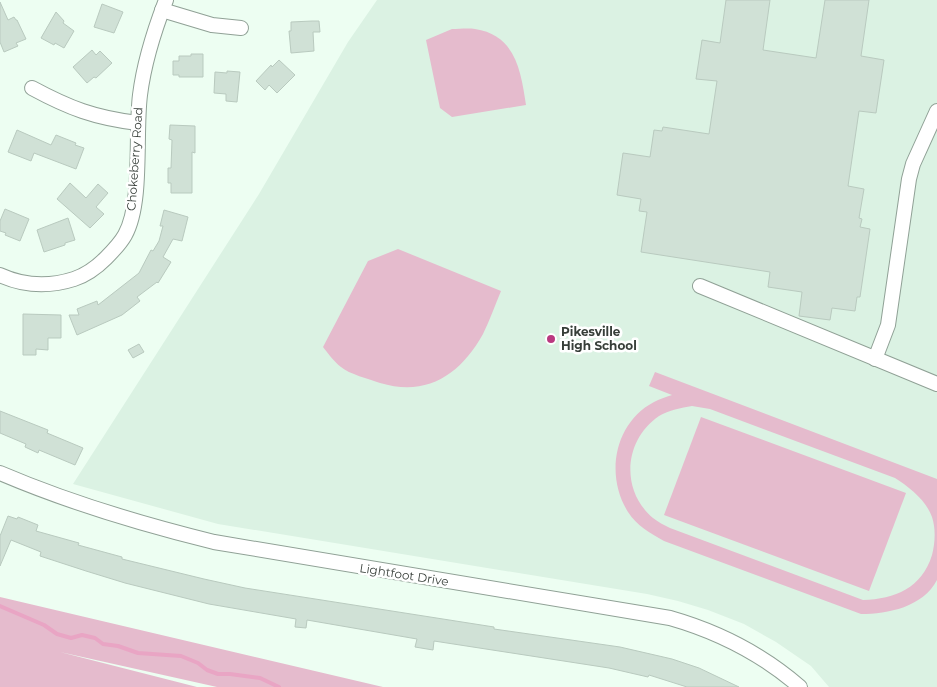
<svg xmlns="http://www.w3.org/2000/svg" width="937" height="687" font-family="Montserrat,sans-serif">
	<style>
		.built { fill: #dbf2e3 }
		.green { fill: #e5bbcd; fill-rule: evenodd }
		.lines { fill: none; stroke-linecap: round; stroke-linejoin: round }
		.stream { stroke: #e9a5c4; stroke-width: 4 }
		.building { fill: #d0e1d6; stroke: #b9cabf }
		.minor-casing { stroke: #90a196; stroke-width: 16 }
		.minor { stroke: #fff; stroke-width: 14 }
		.poi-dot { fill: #ba3880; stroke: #fff; stroke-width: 2 }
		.labels { text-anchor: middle; stroke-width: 5; stroke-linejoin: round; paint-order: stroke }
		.street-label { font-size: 12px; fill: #373e39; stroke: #fff }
		.poi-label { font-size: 12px; font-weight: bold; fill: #373e39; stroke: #fff; text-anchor: start }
	</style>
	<rect width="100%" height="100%" fill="#edfef2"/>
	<polygon class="built" points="377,0 937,0 937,687 829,687 811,666 776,642 744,624 708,610 678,601 647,594 218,524 73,484 259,194 348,42"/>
	<g class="green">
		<path d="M452,29C459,29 468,28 475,29C516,35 521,72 526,105L452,117L440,108L426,40Z"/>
		<path d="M398,249L501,291C495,305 490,320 483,334C460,375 427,397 380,383C369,379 349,374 341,367C334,362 328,353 323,347L368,261Z"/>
		<path d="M655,372L937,479V580C923,607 888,614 861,614L664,541C650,533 637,526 628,512C605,476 614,423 654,402C659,399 666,397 672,395L649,386ZM692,406L710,409L895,478C909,487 926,500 932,517C936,529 935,543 932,555C922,588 895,599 863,600L670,528C664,525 658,522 653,518C620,490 624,440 659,416C669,410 681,408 692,406Z"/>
		<polygon points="701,417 906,493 869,591 664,515"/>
		<polygon points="0,597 383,687 217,687 60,652 197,687 0,687"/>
	</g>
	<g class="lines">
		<polyline class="stream" points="0,606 44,625 57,634 71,638 82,635 95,638 103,644 118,646 138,653 181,656 198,663 207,670 218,674 230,674 260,678 279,687"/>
	</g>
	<g class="building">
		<polygon points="726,0 770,0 763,50 816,58 825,0 869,0 861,56 884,60 876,113 859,111 848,186 864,189 859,218 862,219 860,227 870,229 860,297 857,297 855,311 832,308 830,320 799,316 802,292 768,287 770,272 641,252 647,212 639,211 641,199 617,195 623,153 650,157 654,130 662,131 663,127 709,134 717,81 696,79 702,40 720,43"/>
		<polygon points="0,2 8,20 14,17 16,20 17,20 26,39 16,43 18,46 4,52 0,42"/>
		<polygon points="102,4 123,12 114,33 94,27"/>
		<polygon points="56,12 64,21 63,23 74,31 64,48 55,43 54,45 41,38"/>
		<polygon points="312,21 319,21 320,32 313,32 314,51 291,53 289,31 291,31 291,22"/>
		<polygon points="92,50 96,55 100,51 112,63 96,78 94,77 87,83 73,67"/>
		<polygon points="191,54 203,54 203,77 179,77 179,75 173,75 173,61 179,61 179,56 191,56"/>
		<polygon points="279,60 295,75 277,93 269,85 265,90 256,81 271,65 272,67"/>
		<polygon points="227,71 240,72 237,102 226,101 226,94 214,93 215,72 227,73"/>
		<polygon points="170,125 195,126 195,153 192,152 192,193 171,193 171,183 168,183 168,168 171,168 172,140 169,139"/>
		<polygon points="17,130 51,145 56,135 76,143 75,145 84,148 76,169 34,153 31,161 8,152"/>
		<polygon points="70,183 86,198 98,184 108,193 96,207 104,214 90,228 57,199"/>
		<polygon points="5,209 29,219 20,241 5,235 6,233 0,231 0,221"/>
		<polygon points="164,210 188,217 182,241 173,239 163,257 171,262 158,283 157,282 137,297 140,301 122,315 77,335 69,315 79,315 77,309 97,301 98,305 139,273 151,250 153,251 159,241 163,226 160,226"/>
		<polygon points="68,218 75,240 65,243 65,245 44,252 37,230"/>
		<polygon points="23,314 61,315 61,338 48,338 48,350 36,349 36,355 23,355"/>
		<polygon points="139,344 144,352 133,358 128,350"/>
		<polygon points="0,411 48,430 47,433 83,448 75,465 39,450 38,453 25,447 26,444 0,433"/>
		<polygon points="8,516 17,519 18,517 38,525 36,531 79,543 78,545 122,557 122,559 204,579 245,588 494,627 494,629 620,647 672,659 699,668 739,687 687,687 649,675 648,677 609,668 434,641 433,650 415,647 417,639 307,620 306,628 295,627 296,619 209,604 125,583 86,571 40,556 41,552 11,540 0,566 0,536"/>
	</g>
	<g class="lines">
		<g class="minor-casing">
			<g id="minor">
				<polyline points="162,10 212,25 241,28"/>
				<path d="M32,88C69,108 95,118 138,123"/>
				<path d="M0,275C24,286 49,287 74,279C86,275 97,267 106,258C113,251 120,244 125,235C143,203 135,134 140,95C144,63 154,31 166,0"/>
				<polyline points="700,286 937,384"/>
				<polyline points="875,359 888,325 909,179 913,164 937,111"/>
				<path d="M0,473C70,503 141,524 214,542L670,618C719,632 762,654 800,687"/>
			</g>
		</g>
		<use href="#minor" class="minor"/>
	</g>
	<circle class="poi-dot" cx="551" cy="339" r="5"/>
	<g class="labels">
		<g class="street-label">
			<text transform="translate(135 159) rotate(-86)" y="4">Chokeberry Road</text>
			<text transform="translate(404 575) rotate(9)" y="4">Lightfoot Drive</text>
		</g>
		<g class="poi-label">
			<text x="561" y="336">Pikesville<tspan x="561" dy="14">High School</tspan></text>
		</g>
	</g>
</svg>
